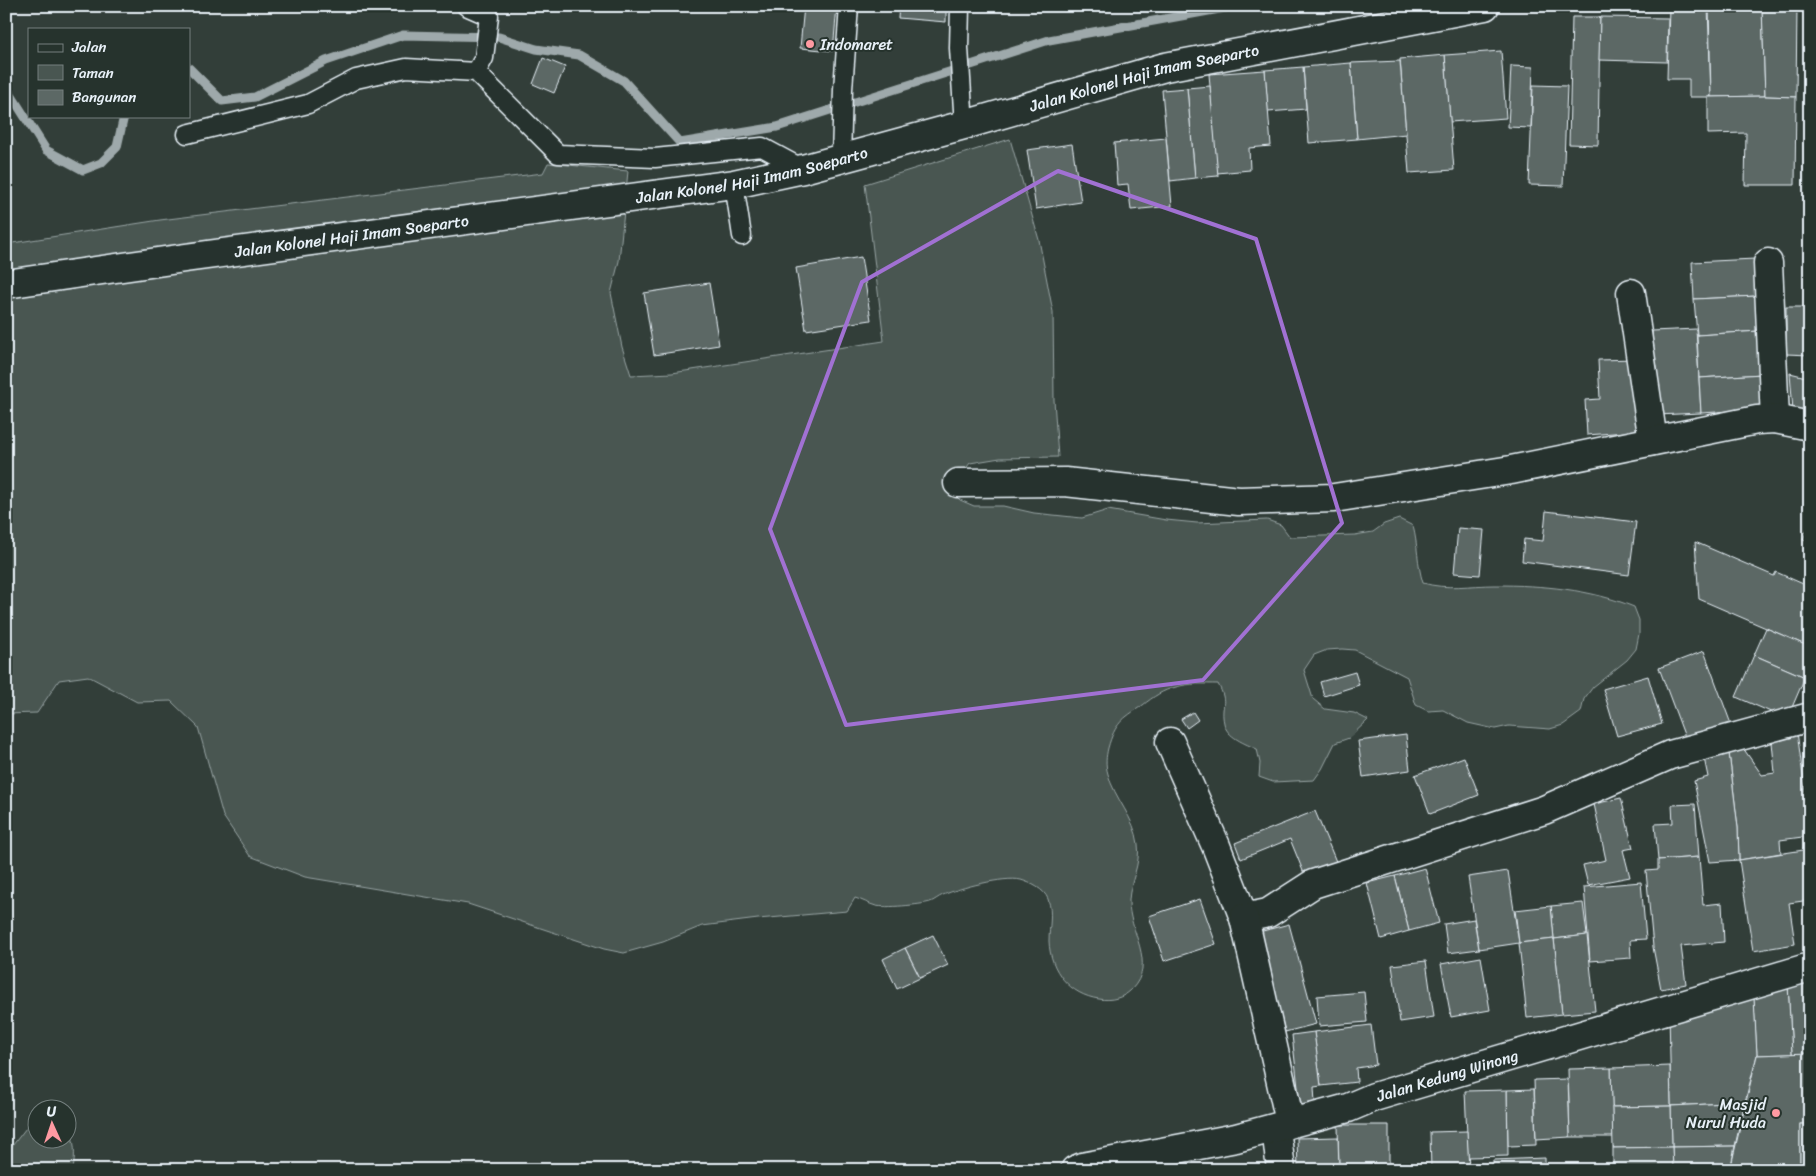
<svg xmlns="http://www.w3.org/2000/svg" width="1816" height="1176" font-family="Sriracha,sans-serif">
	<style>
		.green { fill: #495651; stroke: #98a4a4 }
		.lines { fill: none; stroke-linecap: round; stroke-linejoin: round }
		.stream { stroke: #9ea9ab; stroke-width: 9 }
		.building { fill: #5c6865; stroke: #e8f1f8 }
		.lane-casing { stroke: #e8f1f8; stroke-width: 21 }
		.street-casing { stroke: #e8f1f8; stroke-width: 31 }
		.secondary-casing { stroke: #e8f1f8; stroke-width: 31 }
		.lane { stroke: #26332d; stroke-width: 18 }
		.street { stroke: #26332d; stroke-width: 28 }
		.secondary { stroke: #26332d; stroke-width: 28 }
		.marked { fill: none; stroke: #a171d3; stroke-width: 4; stroke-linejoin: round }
		.poi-dot { fill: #ff9aa2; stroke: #26332d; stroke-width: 2 }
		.labels { text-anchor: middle; stroke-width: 4; stroke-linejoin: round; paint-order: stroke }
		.poi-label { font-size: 16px; fill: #e8f1f8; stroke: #26332d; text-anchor: start }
		.street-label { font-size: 16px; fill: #e8f1f8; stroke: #26332d }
	</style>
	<rect width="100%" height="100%" fill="#323e39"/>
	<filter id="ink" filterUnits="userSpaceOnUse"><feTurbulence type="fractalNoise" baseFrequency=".02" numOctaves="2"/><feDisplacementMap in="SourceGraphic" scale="10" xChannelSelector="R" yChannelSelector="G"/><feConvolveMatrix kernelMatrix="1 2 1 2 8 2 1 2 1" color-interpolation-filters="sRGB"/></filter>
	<g filter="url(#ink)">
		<g class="green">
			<path d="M1010,139L1039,240L1053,312L1054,400L1058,457L1000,458L970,463L950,490L960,500L974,506H1003L1034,513L1082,518L1108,510L1166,520L1197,523L1267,520L1281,525L1290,537L1355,535L1373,532L1384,524L1399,519L1413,526C1418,545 1417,564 1423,583C1446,590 1470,585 1495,585C1542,585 1590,589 1634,607L1639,620V634L1636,649L1627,660L1593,687L1584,699L1581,712L1563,725L1550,729L1509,726L1495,729L1468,723L1443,710L1428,711L1416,705L1407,677L1355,650L1342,649L1327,650L1314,655L1304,670L1313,699L1325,709L1354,713L1368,720L1349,738L1335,743L1322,769L1314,780L1273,782L1259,777L1260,763L1257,749C1246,744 1226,737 1224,723C1220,705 1229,704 1218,684C1204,684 1189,683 1176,687C1163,690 1153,697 1143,705C1122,719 1115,723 1108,748C1106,757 1105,764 1108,774C1114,798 1135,818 1138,844C1141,865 1130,881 1129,900C1128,932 1158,963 1131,990C1123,998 1111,1001 1099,999C1070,995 1050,971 1049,941C1049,927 1053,913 1048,899C1044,889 1031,883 1021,880C1004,876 959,888 943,895C938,897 934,901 930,902C921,905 884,908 876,906C869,904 862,900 855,898L847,911L758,919L702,926L663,942L624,953L604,949L468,904L305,877L250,856L223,816L198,727L171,701L137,702L88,676L59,680L37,713L6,714V244L160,220L543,173L548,163L628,171L619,261L611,293L622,347L631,375L672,373L884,341L865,184Z"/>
			<path d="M36,1115L38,1138H68V1129C76,1140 75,1156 73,1170H6V1154Z"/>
		</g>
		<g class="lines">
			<g class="stream">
				<polyline points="189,68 222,101 255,97 326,61 403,35 499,37 536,49 579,55 624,81 680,143 777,127 1049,40 1236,6"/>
				<polyline points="6,87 46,150 83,170 101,163 117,147 124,116"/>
			</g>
		</g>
		<g class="building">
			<polygon points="804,6 837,6 833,51 800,48"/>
			<polygon points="899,6 946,6 946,22 898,18"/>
			<polygon points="1669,6 1708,6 1711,97 1689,97 1689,79 1667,79"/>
			<polygon points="1709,6 1762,6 1765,96 1711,97"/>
			<polygon points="1762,6 1797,6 1796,97 1765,96"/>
			<polygon points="1572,17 1600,17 1598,145 1569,144"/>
			<polygon points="1600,17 1668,18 1667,62 1599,60"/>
			<polygon points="1501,51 1506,118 1450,122 1445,55"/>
			<polygon points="1445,55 1454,170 1409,173 1400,59"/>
			<polygon points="543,58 565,67 554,93 533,84"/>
			<polygon points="1400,61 1406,134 1357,139 1351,63"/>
			<polygon points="1351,63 1357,139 1309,143 1303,67"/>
			<polygon points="1511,66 1533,67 1531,128 1508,127"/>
			<polygon points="1303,67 1306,109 1268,112 1265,70"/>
			<polygon points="1265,70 1271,146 1249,148 1250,170 1217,173 1209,74"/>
			<polygon points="1533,85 1567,86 1563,186 1529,185"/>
			<polygon points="1210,86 1218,176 1195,178 1187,88"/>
			<polygon points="1187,88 1195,178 1170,181 1162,90"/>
			<polygon points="1765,96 1796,97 1795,185 1745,185 1746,133 1708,134 1708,97"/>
			<polygon points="1166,138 1172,206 1131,210 1128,184 1117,185 1114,143"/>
			<polygon points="1072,144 1081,202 1036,209 1027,150"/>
			<polygon points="861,257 871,320 806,330 796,268"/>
			<polygon points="1755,259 1757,296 1694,299 1692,262"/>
			<polygon points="709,283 719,345 654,355 644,293"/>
			<polygon points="1757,296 1759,331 1697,335 1694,299"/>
			<polygon points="1786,307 1810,307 1810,355 1786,354"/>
			<polygon points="1696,329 1701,413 1657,415 1652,331"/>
			<polygon points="1759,331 1762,374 1699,378 1697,335"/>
			<polygon points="1635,359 1640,431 1587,435 1585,400 1600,399 1598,360"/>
			<polygon points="1790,373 1810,378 1810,414 1793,410"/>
			<polygon points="1762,374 1764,409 1701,413 1699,378"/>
			<polygon points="1546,511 1636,522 1629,575 1522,561 1524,539 1543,541"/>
			<polygon points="1810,521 1810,542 1803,540"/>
			<polygon points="1458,528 1484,530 1480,575 1454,573"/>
			<polygon points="1695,542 1774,576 1776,572 1810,587 1810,647 1699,599"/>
			<polygon points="1766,628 1810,647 1810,667 1805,677 1754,655"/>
			<polygon points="1704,651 1731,724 1686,740 1659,668"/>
			<polygon points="1754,655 1805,677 1787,719 1736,697"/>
			<polygon points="1355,672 1359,685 1324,696 1320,682"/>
			<polygon points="1648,676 1662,724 1617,736 1603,689"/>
			<polygon points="1193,712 1198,720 1187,728 1181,719"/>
			<polygon points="1771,732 1797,732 1807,805 1810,805 1810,836 1780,840 1781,853 1739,860 1738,828 1729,753 1743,748 1762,775 1775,773"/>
			<polygon points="1406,735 1410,770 1363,777 1358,741"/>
			<polygon points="1729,753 1738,828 1739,860 1710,862 1694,781 1708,777 1704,758"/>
			<polygon points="1464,757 1479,795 1430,814 1415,775"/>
			<polygon points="1621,798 1633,848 1623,850 1630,877 1588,885 1583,865 1606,860 1594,804"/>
			<polygon points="1695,804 1699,857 1658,860 1655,824 1673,823 1672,805"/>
			<polygon points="1315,811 1337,864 1305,876 1290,839 1241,859 1235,843"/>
			<polygon points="1810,849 1810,900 1789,903 1795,944 1753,951 1739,860"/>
			<polygon points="1699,857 1703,905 1722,903 1724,942 1681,946 1686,984 1661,989 1653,947 1646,871 1658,870 1658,860"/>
			<polygon points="1425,868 1439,923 1409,931 1395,876"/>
			<polygon points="1508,871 1519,943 1479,949 1468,877"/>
			<polygon points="1395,876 1409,931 1381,939 1367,883"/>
			<polygon points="1641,882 1646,939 1630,940 1631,958 1590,961 1584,887"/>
			<polygon points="1200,899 1216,944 1164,961 1149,916"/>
			<polygon points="1583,903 1587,935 1554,939 1551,906"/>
			<polygon points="1551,906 1554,939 1519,943 1515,910"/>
			<polygon points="1474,919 1479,949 1448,953 1444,924"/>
			<polygon points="1289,924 1316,1024 1285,1032 1259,932"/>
			<polygon points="933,935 948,965 920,978 905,948"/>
			<polygon points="1587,935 1595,1011 1562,1014 1554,939"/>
			<polygon points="1554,939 1562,1014 1527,1018 1519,943"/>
			<polygon points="905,948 920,978 897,989 883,959"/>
			<polygon points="1481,957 1490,1010 1451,1017 1441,964"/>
			<polygon points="1426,961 1434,1017 1400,1022 1392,965"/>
			<polygon points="1810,984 1810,1053 1792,1054 1788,985"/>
			<polygon points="1788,985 1792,1054 1757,1055 1753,987"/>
			<polygon points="1364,992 1367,1022 1319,1026 1317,996"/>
			<polygon points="1754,998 1757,1055 1745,1102 1671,1106 1669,1011"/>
			<polygon points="1371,1025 1376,1065 1356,1068 1357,1082 1321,1086 1314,1032"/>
			<polygon points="1314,1032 1321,1086 1314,1087 1315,1103 1300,1105 1292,1035"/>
			<polygon points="1810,1053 1810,1124 1800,1124 1800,1170 1730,1170 1757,1055"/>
			<polygon points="1670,1066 1671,1106 1612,1107 1611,1068"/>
			<polygon points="1611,1068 1613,1137 1570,1137 1568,1069"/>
			<polygon points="1568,1079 1570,1137 1536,1139 1534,1080"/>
			<polygon points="1534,1089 1536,1145 1508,1146 1507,1090"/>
			<polygon points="1507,1090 1508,1156 1468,1157 1465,1091"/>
			<polygon points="1745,1102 1735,1146 1672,1147 1671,1106"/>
			<polygon points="1671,1106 1672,1147 1613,1148 1612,1107"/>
			<rect x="1800" y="1124" width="10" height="42"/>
			<polygon points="1338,1125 1389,1125 1389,1168 1339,1169"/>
			<polygon points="1467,1131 1469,1170 1431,1170 1430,1132"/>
			<polygon points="1338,1137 1339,1169 1298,1170 1297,1138"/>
			<polygon points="1735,1146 1730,1170 1673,1170 1672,1147"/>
			<polygon points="1672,1147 1673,1170 1613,1170 1613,1148"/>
			<polygon points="1545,1158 1545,1170 1493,1170 1493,1160"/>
			<polygon points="1431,1167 1431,1170 1389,1170 1389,1168"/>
		</g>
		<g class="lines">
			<g class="lane-casing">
				<g id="lane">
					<polyline points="466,6 489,16 484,58 476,72"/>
					<polyline points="960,6 959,48 964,125"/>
					<polyline points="187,134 308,104 356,79 406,68 476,72 558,154 655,158 762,147 803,169"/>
					<polyline points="841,158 843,89 849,6"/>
					<polyline points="734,184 742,236"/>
				</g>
			</g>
			<g class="street-casing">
				<g id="street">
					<polyline points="1768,263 1775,419"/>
					<polyline points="1631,293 1653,441"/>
					<polyline points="958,483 1065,482 1239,501 1334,498 1511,470 1757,420 1775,419 1810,426"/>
					<polyline points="1170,742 1216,846 1244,918 1268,913 1313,884 1544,810 1670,755 1810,717"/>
					<polyline points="1244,918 1290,1122"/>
					<polyline points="1276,1128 1281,1170"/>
					<path id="s1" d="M1075,1170L1082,1167L1236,1138L1348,1108L1374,1097L1810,967"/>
				</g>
			</g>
			<g class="secondary-casing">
				<g id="secondary">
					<path id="s2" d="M6,284L185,258L734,184L803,169L964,125L1165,67L1485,6"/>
				</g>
			</g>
			<use href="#lane" class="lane"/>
			<use href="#street" class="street"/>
			<use href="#secondary" class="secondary"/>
		</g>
	</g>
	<path class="marked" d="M1058,171L1256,239L1342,523L1203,680L846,725L770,529L862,282Z"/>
	<g class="poi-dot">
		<circle cx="810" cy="44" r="5"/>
		<circle cx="1776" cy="1113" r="5"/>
	</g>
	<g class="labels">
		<g class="poi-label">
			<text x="820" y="50">Indomaret</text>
			<text x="1766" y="1110" text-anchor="end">Masjid<tspan x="1766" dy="18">Nurul Huda</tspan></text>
		</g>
		<g class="street-label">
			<text dy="6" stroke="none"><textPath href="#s2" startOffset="1159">Jalan Kolonel Haji Imam Soeparto</textPath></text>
			<text dy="6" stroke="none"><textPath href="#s2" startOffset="754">Jalan Kolonel Haji Imam Soeparto</textPath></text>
			<text dy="6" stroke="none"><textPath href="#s2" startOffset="349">Jalan Kolonel Haji Imam Soeparto</textPath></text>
			<text dy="6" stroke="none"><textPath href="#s1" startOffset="385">Jalan Kedung Winong</textPath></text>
		</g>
	</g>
	<rect width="1816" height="1176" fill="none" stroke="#26332d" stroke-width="25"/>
	<rect x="12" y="12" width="1791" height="1151" fill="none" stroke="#e8f1f8" stroke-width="2" filter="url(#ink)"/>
	<rect x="28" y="28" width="162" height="90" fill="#26332d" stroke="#747f7e"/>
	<rect x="38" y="44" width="25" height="8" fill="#26332d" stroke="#747f7e"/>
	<text x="72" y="52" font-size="15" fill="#e8f1f8">Jalan</text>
	<rect x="38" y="65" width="25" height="15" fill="#495651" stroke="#747f7e"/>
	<text x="72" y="78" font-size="15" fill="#e8f1f8">Taman</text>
	<rect x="38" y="90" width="25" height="15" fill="#5c6865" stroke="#747f7e"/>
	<text x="72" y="102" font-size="15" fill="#e8f1f8">Bangunan</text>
	<g transform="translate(52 1124) rotate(357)"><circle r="24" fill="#26332d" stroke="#747f7e"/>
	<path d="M0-4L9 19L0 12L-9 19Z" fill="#ff9aa2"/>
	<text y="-8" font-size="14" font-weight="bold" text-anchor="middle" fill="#e8f1f8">U</text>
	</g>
</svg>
